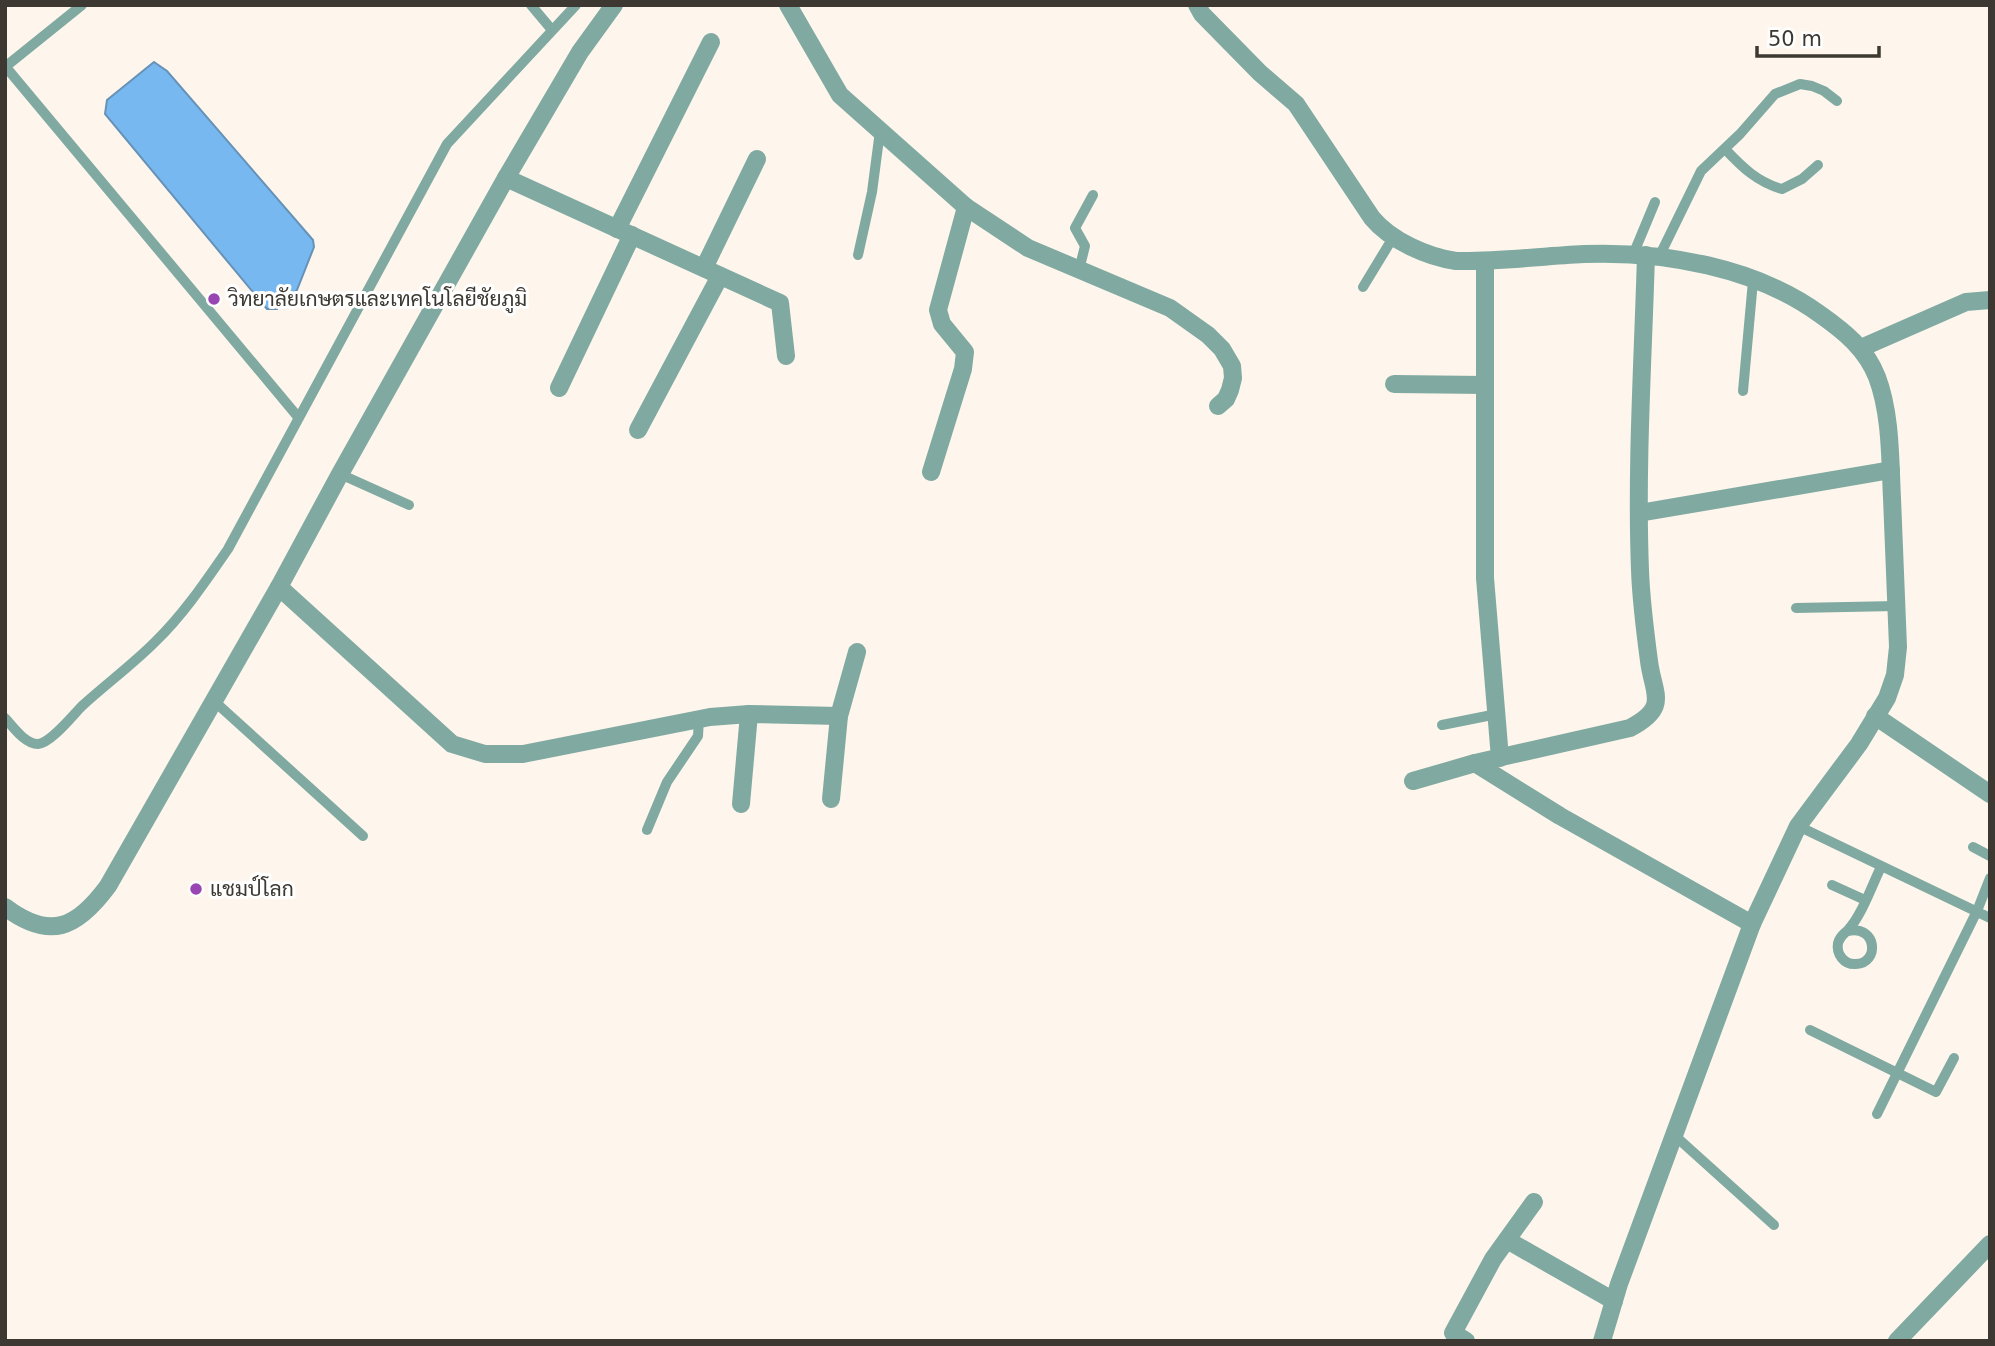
<svg xmlns="http://www.w3.org/2000/svg" width="1995" height="1346" font-family="'DejaVu Sans',Sarabun,sans-serif">
	<style>
		.water { fill: #78b8f0; stroke: #6692b7; stroke-width: 2 }
		.lines { fill: none; stroke-linecap: round; stroke-linejoin: round }
		.service { stroke: #80aaa1; stroke-width: 10 }
		.minor { stroke: #80aaa1; stroke-width: 18 }
		.tertiary { stroke: #80aaa1; stroke-width: 18 }
		.poi-dot { fill: #9945b2; stroke: #fff; stroke-width: 2.5 }
		.labels { text-anchor: middle; stroke-width: 6; stroke-linejoin: round; paint-order: stroke }
		.poi-label { font-size: 21px; fill: #3d3831; stroke: #fff; text-anchor: start }
	</style>
	<rect width="100%" height="100%" fill="#fef6ec"/>
	<polygon class="water" points="154,62 167,71 313,240 314,247 297,290 277,309 267,309 105,114 107,100"/>
	<g class="lines">
		<g class="service">
			<polyline points="531,5 552,30"/>
			<polyline points="5,66 298,417"/>
			<polyline points="5,67 82,5"/>
			<path d="M1725,149C1742,167 1757,182 1782,189L1802,179L1818,165"/>
			<polyline points="858,255 872,192 880,131"/>
			<polyline points="1633,255 1655,202"/>
			<polyline points="1659,257 1701,171 1740,134 1775,94 1800,84 1812,86 1824,91 1837,101"/>
			<polyline points="1079,270 1085,246 1075,228 1093,195"/>
			<polyline points="1363,287 1394,236"/>
			<polyline points="1743,391 1753,281"/>
			<polyline points="340,474 409,505"/>
			<polyline points="1796,608 1896,606"/>
			<polyline points="214,701 363,836"/>
			<path d="M5,718C13,727 25,744 38,744C51,743 73,715 82,706C106,684 132,665 155,642C183,615 206,581 228,549L447,144L576,5"/>
			<polyline points="1442,725 1497,714"/>
			<polyline points="1798,826 1990,918"/>
			<polyline points="647,830 667,782 698,736 699,719"/>
			<polyline points="1973,847 1990,856"/>
			<polyline points="1832,885 1865,900"/>
			<path d="M1848,931C1877,925 1880,963 1856,964C1844,965 1836,954 1838,943C1840,936 1843,935 1848,930C1862,915 1872,885 1881,867"/>
			<polyline points="1810,1030 1936,1092 1954,1058"/>
			<polyline points="1877,1114 1977,911 1990,878"/>
			<polyline points="1673,1134 1774,1225"/>
		</g>
		<g class="minor">
			<polyline points="788,5 840,95 966,207 1028,248 1170,308 1208,335 1222,349 1232,366 1233,378 1230,390 1226,399 1218,406"/>
			<path d="M1197,5L1202,14L1260,73L1296,104L1372,218C1391,241 1428,257 1456,261C1499,262 1541,256 1584,254C1663,251 1756,267 1821,315C1845,332 1866,349 1877,377C1891,414 1890,459 1892,498C1894,548 1896,597 1898,647L1895,675L1887,698L1859,744L1798,826L1752,924L1619,1284L1602,1341"/>
			<polyline points="506,178 780,303 786,356"/>
			<polyline points="617,229 711,42"/>
			<polyline points="1485,262 1485,578 1500,758"/>
			<polyline points="704,268 757,159"/>
			<polyline points="1861,348 1966,302 1990,300"/>
			<polyline points="1394,384 1485,385"/>
			<polyline points="559,388 632,235"/>
			<polyline points="638,430 720,276"/>
			<polyline points="931,472 963,369 965,352 942,324 938,310 966,207"/>
			<polyline points="1639,513 1891,470"/>
			<polyline points="279,587 452,744 485,754 523,754 710,717 749,714 839,716"/>
			<polyline points="1875,716 1990,794"/>
			<path d="M1475,763L1630,728C1670,707 1653,694 1649,661C1645,631 1641,600 1640,570C1636,466 1643,360 1646,255"/>
			<polyline points="1413,781 1475,763 1560,816 1752,924"/>
			<polyline points="831,799 839,716 857,652"/>
			<polyline points="741,804 749,714"/>
			<polyline points="1507,1240 1614,1301"/>
			<polyline points="1466,1341 1453,1333 1493,1259 1534,1202"/>
			<polyline points="1897,1341 1990,1244"/>
		</g>
		<path class="tertiary" d="M5,907C50,941 77,928 108,886L279,587L340,474L506,178L580,52L614,5"/>
	</g>
	<g class="poi-dot">
		<circle cx="214" cy="299" r="7"/>
		<circle cx="196" cy="889" r="7"/>
	</g>
	<g class="labels">
		<g class="poi-label">
			<text x="228" y="306">วิทยาลัยเกษตรและเทคโนโลยีชัยภูมิ</text>
			<text x="210" y="896">แชมป์โลก</text>
		</g>
	</g>
	<rect width="1995" height="1346" fill="none" stroke="#3d3831" stroke-width="14"/>
	<path d="M1757 46v10h122v-10" fill="none" stroke="#3d3831" stroke-width="3.5"/>
	<text x="1768" y="46" font-size="21" fill="#3d3831" stroke="#ffffff" stroke-width="5" paint-order="stroke">50 m</text>
</svg>
